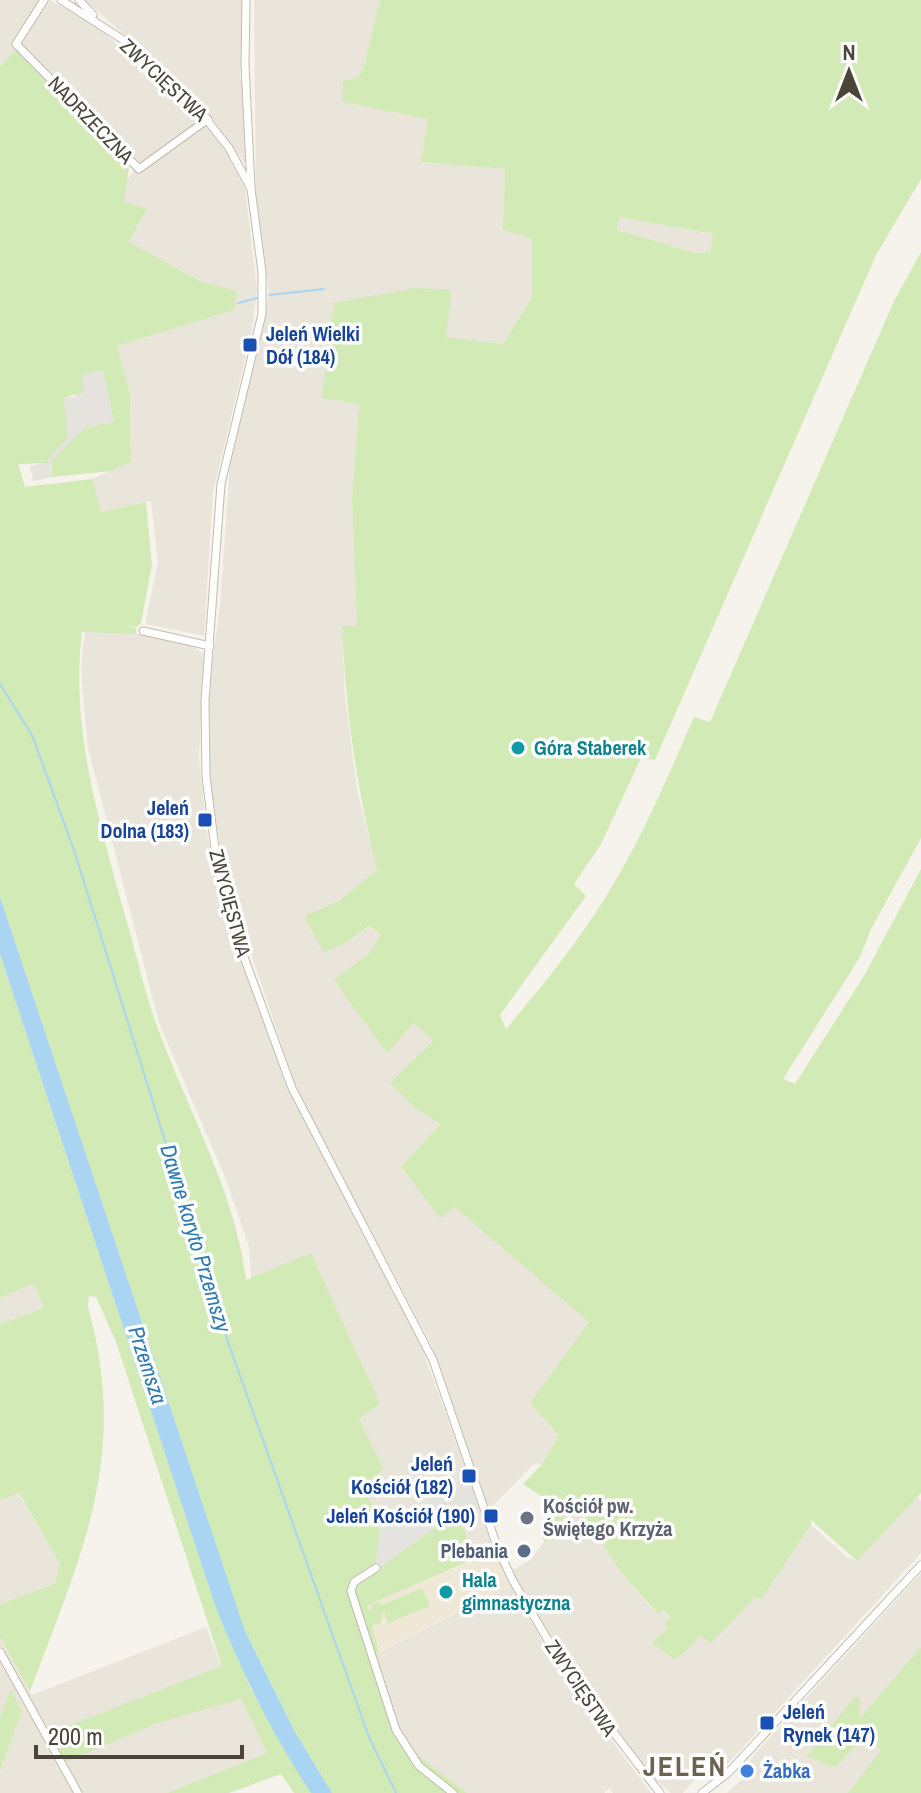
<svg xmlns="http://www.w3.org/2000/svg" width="921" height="1793" font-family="'Archivo Narrow',sans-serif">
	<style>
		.residential { fill: #eae5da }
		.industrial { fill: #e6e2dd }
		.education { fill: #efe8d6 }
		.green { fill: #d2eab5; fill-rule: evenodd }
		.parking { fill: #e5e3e0 }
		.water { fill: #a9d4f2 }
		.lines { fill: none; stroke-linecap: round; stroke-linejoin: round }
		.stream { stroke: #a9d4f2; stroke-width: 2 }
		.minor-casing { stroke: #c2bbae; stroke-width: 9 }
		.minor { stroke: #fff; stroke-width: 7 }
		.transit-dot { fill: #1a4fb4; stroke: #fff; stroke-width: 3 }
		.culture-dot { fill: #0f9aa8; stroke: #fff; stroke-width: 3 }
		.worship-dot { fill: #6b7280; stroke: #fff; stroke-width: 3 }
		.service-dot { fill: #5c6f8a; stroke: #fff; stroke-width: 3 }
		.shop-dot { fill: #3f7fe0; stroke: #fff; stroke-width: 3 }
		.labels { text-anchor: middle; stroke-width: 7; stroke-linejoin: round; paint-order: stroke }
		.street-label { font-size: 20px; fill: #4b4439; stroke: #fff }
		.transit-label { font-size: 20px; font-weight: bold; fill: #164399; stroke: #fff; text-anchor: end }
		.culture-label { font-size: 20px; font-weight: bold; fill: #0d838f; stroke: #fff; text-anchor: start }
		.worship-label { font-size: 20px; font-weight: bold; fill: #5b616d; stroke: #fff; text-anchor: start }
		.service-label { font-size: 20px; font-weight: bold; fill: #4e5e75; stroke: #fff; text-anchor: end }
		.shop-label { font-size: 20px; font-weight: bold; fill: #366cbe; stroke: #fff; text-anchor: start }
		.water-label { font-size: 22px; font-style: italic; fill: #2e7ab2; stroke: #fff }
		.district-label { font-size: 28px; font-weight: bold; letter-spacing: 2px; fill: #6e6250; stroke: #fff }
	</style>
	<rect width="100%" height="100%" fill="#f6f3ec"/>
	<g class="residential">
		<polygon points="0,0 50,0 95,25 201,117 225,151 245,189 257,289 252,330 213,492 204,636 145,624 158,563 151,501 100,512 92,479 131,462 130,392 117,346 234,310 238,291 202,282 129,242 147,208 124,202 126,182 138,164 22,43 0,66"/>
		<polygon points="85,0 242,0 240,75 248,125 248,167 196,98"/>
		<polygon points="254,0 380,0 363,70 356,78 428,119 422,162 505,169 503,230 532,239 532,297 503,344 446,337 452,290 322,398 359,404 352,498 357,626 342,627 345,696 357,789 377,870 339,901 305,917 344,944 370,926 382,934 370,953 335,980 387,1052 414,1023 434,1041 414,1107 440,1123 401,1168 440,1217 455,1207 590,1322 530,1403 559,1435 542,1464 533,1465 489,1509 432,1346 296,1088 224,873 207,761 207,700 220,606 230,464 269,293 256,197"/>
		<polygon points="619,216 714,235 711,252 696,253 616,230"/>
		<polygon points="85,631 148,634 188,644 204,654 199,759 207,833 220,903 288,1090 422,1348 468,1476 380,1530 363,1485 384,1469 359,1419 380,1404 359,1363 251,1280 249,1247 227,1182 159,1023 87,744 81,666"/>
		<polygon points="34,1284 44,1308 0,1324 0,1298"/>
		<polygon points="18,1493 60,1564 54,1584 0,1604 0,1500"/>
		<polygon points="917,1497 921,1501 921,1553 722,1770 717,1774 708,1766 683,1793 671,1793 647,1773 568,1665 511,1571 531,1559 574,1502 620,1571 657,1614 663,1610 690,1645 701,1635 710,1644 756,1597 761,1598 811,1525 848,1558 857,1560"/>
		<polygon points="479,1509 494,1552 474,1559 459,1514"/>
		<polygon points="921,1573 921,1647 858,1720 808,1755 835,1768 866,1735 882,1750 848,1793 727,1793 754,1769 748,1764 754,1755"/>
		<polygon points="511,1586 560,1672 651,1793 613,1793 609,1788 604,1793 467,1793 416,1754 400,1730 374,1655"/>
		<polygon points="206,1627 222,1667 53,1732 65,1761 158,1723 241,1699 267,1753 167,1793 0,1793 0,1771 22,1711 11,1690 0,1717 0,1637 32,1695"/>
	</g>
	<polygon class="industrial" points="103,370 114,422 50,467 52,477 33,481 30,466 48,462 47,459 68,438 63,398 75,397 82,374"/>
	<polygon class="education" points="494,1552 511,1586 379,1652 368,1604"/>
	<g class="green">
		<path d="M380,0H921V179L876,255L655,760L641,758L601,844L574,884L586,896L500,1015L506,1029C547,981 590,927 621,871C649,822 671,769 694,717L710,722L894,301L921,252V838L871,929L860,957L783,1079L795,1084L864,976L921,869V1493L857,1561L811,1520V1525L761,1599L756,1597L710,1644L701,1636L676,1660L652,1643L668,1628L665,1623L670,1617L663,1610L658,1614L620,1571L575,1502L545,1543L539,1531L550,1521L551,1508L546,1499L523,1484L542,1464L559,1435L530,1403L589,1322L455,1207L440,1218L401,1167L440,1124L414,1107L390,1083L433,1041L414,1023L387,1053L334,980L370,953L381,934L369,926L344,944L323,952L305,916L339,901L377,870C356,784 346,714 342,626H357L352,498L359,404L322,398L334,303L415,288L452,290L446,337L503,344L532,297V239L503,230L505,169L421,162L428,119L343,102V81L356,78L363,70ZM619,217L713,234L711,252L696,253L617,230Z"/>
		<path d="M22,43L129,168L124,202L147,208L129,242L202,282L238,291L234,310L117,346L130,392L131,462L111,471L52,477L51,461L85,428L114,422L103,370L82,374L84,392L64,398L68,438L48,459V463L18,464L25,487L92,479L101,512L146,502L152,565L141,623L137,627L126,626L136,628V634L82,632C70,727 99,821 124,912C135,948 143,987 156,1023C186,1108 235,1189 246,1280L311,1253L380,1404L359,1419L384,1469L364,1485L380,1530L376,1570L448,1518L459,1514L474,1559L368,1605L370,1612L373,1604L380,1602L382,1605L422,1588L430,1606L388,1623L383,1610L381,1623L372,1625L370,1616L379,1652L374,1655L400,1730L416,1754L467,1793H332L295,1732L245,1631L0,897V66Z"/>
		<path d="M0,954L216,1608L251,1689L311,1793H294L281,1774L229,1793H167L267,1753L241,1699L158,1723L65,1762L53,1732L222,1666L116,1342L96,1297L89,1296L88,1307C130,1457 81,1555 30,1691L0,1637V1604L54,1584L60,1564L19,1493L0,1500V1324L44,1308L34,1284L0,1298Z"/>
		<polygon points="921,1647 921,1793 848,1793 881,1750 866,1735 835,1768 807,1756 855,1697 860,1698 859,1719"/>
		<polygon points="11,1689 22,1711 0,1771 0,1717"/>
	</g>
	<polygon class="parking" points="468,1476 479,1509 448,1518 375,1571 380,1530"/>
	<path class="water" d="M0,897L245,1631L295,1732L332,1793H311C272,1734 242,1673 216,1608L0,954Z"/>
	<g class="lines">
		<g class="stream">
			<polyline points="269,295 324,289"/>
			<polyline points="238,303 257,298"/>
			<polyline points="0,684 32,735 74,850 228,1342 369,1737 396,1793"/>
		</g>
		<g class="minor-casing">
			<g id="minor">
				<polyline points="44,0 16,44 139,169 208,119"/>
				<polyline points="61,0 125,41 195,105 229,148 251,189 262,272 262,314 221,484 205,701 206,776 216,857 230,919 292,1088 433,1360 498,1549 513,1581 565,1669 660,1793"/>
				<polyline points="79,0 93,15"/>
				<polyline points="246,0 245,65 251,187"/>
				<polyline points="143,631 210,646"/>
				<polyline points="376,1568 354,1582 351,1591 396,1730 419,1766 453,1793"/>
				<polyline points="0,1652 78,1793"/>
				<polyline points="702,1793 729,1772 921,1565"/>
			</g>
		</g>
		<use href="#minor" class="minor"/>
	</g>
	<g class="transit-dot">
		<rect x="242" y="337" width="16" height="16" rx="4"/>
		<rect x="197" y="812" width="16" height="16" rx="4"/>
		<rect x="461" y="1468" width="16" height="16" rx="4"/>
		<rect x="483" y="1508" width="16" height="16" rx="4"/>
		<rect x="759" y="1715" width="16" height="16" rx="4"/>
	</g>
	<g class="culture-dot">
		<circle cx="518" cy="748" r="8"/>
		<circle cx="446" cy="1592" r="8"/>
	</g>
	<circle class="worship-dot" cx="527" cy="1518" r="8"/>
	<circle class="service-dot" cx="524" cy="1551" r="8"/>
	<circle class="shop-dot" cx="747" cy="1771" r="8"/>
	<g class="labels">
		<g class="street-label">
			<text transform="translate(164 80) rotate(43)" y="7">ZWYCIĘSTWA</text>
			<text transform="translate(91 120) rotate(46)" y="7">NADRZECZNA</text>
			<text transform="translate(230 903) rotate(75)" y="7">ZWYCIĘSTWA</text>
			<text transform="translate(581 1688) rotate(56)" y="7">ZWYCIĘSTWA</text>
		</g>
		<g class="transit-label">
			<text x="266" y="341" text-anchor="start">Jeleń Wielki<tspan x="266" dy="23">Dół (184)</tspan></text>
			<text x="189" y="815">Jeleń<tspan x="189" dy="23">Dolna (183)</tspan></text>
			<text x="453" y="1471">Jeleń<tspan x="453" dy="23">Kościół (182)</tspan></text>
			<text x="475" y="1523">Jeleń Kościół (190)</text>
			<text x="783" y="1719" text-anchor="start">Jeleń<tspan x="783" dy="23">Rynek (147)</tspan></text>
		</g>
		<g class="culture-label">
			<text x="534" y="755">Góra Staberek</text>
			<text x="462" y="1587">Hala<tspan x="462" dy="23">gimnastyczna</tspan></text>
		</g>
		<g class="worship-label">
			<text x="543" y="1513">Kościół pw.<tspan x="543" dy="23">Świętego Krzyża</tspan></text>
		</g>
		<g class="service-label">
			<text x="508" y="1558">Plebania</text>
		</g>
		<g class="shop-label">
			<text x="763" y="1778">Żabka</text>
		</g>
		<g class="water-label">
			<text transform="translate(196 1238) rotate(73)" y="8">Dawne koryto Przemszy</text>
			<text transform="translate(148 1365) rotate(72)" y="8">Przemsza</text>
		</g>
		<g class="district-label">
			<text x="685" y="1776">JELEŃ</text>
		</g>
	</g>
	<g transform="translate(849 72)" stroke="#ffffff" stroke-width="6" paint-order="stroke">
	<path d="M0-6L14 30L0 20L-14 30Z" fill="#4b4439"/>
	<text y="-12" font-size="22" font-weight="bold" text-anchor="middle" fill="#4b4439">N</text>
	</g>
	<path d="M36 1745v12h206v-12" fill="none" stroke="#4b4439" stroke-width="4"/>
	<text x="48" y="1745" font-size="24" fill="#4b4439" stroke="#ffffff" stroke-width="6" paint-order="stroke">200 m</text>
</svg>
